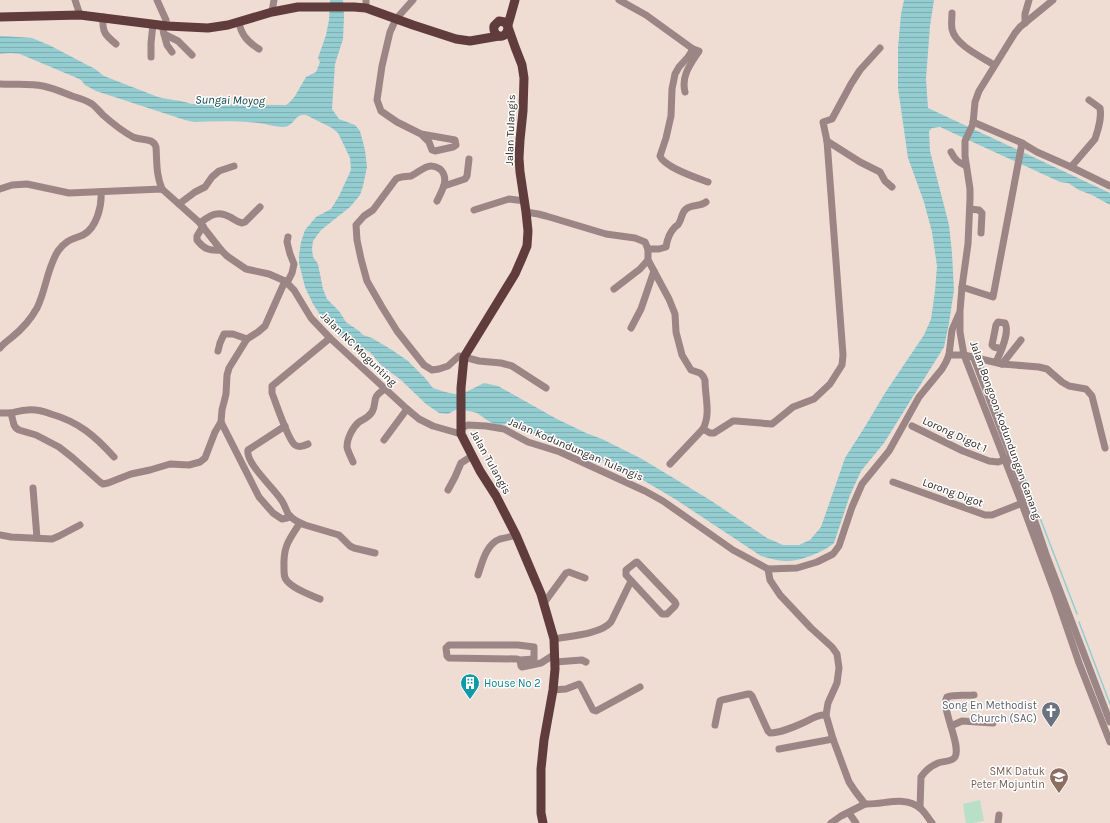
<svg xmlns="http://www.w3.org/2000/svg" width="1110" height="823" font-family="Karla,sans-serif">
	<style>
		.pitch { fill: #b8dfc8 }
		.water { fill: url(#water-rules) }
		.lines { fill: none; stroke-linecap: round; stroke-linejoin: round }
		.stream { stroke: #93ccd1; stroke-width: 1.5 }
		.minor { stroke: #9c8685; stroke-width: 7 }
		.major { stroke: #603d3c; stroke-width: 9 }
		.labels { text-anchor: middle; stroke-width: 3; stroke-linejoin: round; paint-order: stroke }
		.street-label { font-size: 11px; fill: #302926; stroke: #fff }
		.culture-label { font-size: 11px; fill: #0d838f; stroke: #fff; text-anchor: start }
		.worship-label { font-size: 11px; fill: #5b616d; stroke: #fff; text-anchor: end }
		.education-label { font-size: 11px; fill: #785e54; stroke: #fff; text-anchor: end }
		.water-label { font-size: 12px; font-style: italic; fill: #0e4347; stroke: #fff }
	</style>
	<defs>
		<pattern id="water-rules" width="6" height="5" patternUnits="userSpaceOnUse"><rect width="6" height="5" fill="#93ccd1"/><path d="M0 2.5h6" fill="none" stroke="#7fafb3"/></pattern>
	</defs>
	<rect width="100%" height="100%" fill="#efddd3"/>
	<polygon class="pitch" points="980,800 984,821 973,823 966,823 963,804"/>
	<path class="water" d="M330,0H343L344,16L343,39L335,64L332,109L339,119L355,125L360,131L365,150L367,167L363,186L360,195L350,207L321,230L313,241L312,249L313,257L318,264L323,289L327,299L339,311L346,322L359,331L363,335L372,338L392,350L408,361L425,378L433,388L445,392L460,395L484,383L498,386L555,418L586,433L602,439L642,459L710,500L767,538L783,545H799L810,540L821,527L845,458L866,425L885,393L924,335L931,319L935,291L937,266L932,232L924,202L908,158L898,88V48L901,14L904,0H934L930,26L926,79L928,108L1110,193V205L1092,195L1079,190L1068,183L1060,182L940,127L932,128L929,131L930,151L949,225L952,253L954,290L949,323L944,347L884,443L861,471L850,495L834,543C828,548 822,551 815,554C794,563 783,563 761,556L675,499L636,476L611,464L530,432L505,424L498,426L490,422L477,413L469,411L457,409L448,414L439,413L426,404L401,380L381,365L370,352L345,340L325,322L313,304L305,287L299,263V255L301,242L305,230L316,217L331,209L339,196L351,170L350,158L342,141L338,133L332,128L306,115C294,113 295,127 283,127C275,127 267,124 259,123C238,121 216,121 194,122L185,120L96,91L85,85L81,80L77,78L20,54L10,53L0,54V36H4L32,38L49,45L95,69L104,76L158,97C169,100 181,100 192,104L286,105L290,102L295,96L306,77L316,72L320,62L318,58L326,35L329,20Z"/>
	<g class="lines">
		<g class="stream">
			<polyline points="981,361 1006,427"/>
			<polyline points="1011,441 1014,449"/>
			<polyline points="1015,453 1077,614"/>
			<polyline points="1079,622 1110,704"/>
		</g>
		<g class="minor">
			<polyline points="75,0 80,15"/>
			<polyline points="157,0 166,20 167,26"/>
			<polyline points="366,0 366,8"/>
			<polyline points="413,0 396,19 390,32 382,66 377,100 381,111 397,122 421,134 455,140 456,145 453,147 435,151 432,150 429,142 421,134"/>
			<path d="M619,0L646,15L693,49L699,51C690,65 681,76 685,92"/>
			<polyline points="1053,0 1020,27 1015,33 979,91 975,102 973,124 965,141 965,156 970,189 970,199 968,244 962,287 960,311 960,332 964,355 1022,504 1055,593 1079,663 1110,742"/>
			<polyline points="272,12 274,0"/>
			<path d="M952,13C952,18 951,24 952,29C955,45 982,57 994,65"/>
			<path d="M103,17C102,32 105,35 116,44"/>
			<path d="M239,22C241,35 248,42 259,49"/>
			<polyline points="1025,23 1025,14 1029,0"/>
			<polyline points="162,25 164,34 178,41 192,55"/>
			<polyline points="164,34 167,45 172,52"/>
			<path d="M693,49L688,57L679,67L675,74L672,89L671,116L666,138L660,156C664,167 697,178 708,182"/>
			<polyline points="151,57 151,43 153,24"/>
			<path d="M0,84C14,85 29,83 43,86C53,88 62,92 72,96C79,98 86,100 92,104C96,107 99,111 103,115C112,123 122,131 133,137C141,141 153,137 156,147C157,162 156,175 162,189"/>
			<polyline points="973,122 1022,143 1037,152 1071,167 1110,186"/>
			<polyline points="827,141 860,162 880,172 885,181 892,187"/>
			<path d="M951,152C955,160 958,162 966,166"/>
			<path d="M1071,167L1095,139C1098,130 1102,118 1100,108L1089,100"/>
			<polyline points="444,186 465,179 467,176 469,159"/>
			<polyline points="0,189 12,185 27,184 69,193 162,189 200,223 221,250 227,256 246,269 269,274 285,281 294,290 311,318 330,338 407,409 419,419 433,426 461,434"/>
			<path d="M437,201C442,191 450,178 440,169C437,167 434,166 431,166C424,166 418,173 411,176C406,177 401,176 396,179L373,210L364,216L356,225L357,240L361,259L367,281L382,307L397,331L424,365L432,370L439,369L448,366L459,356L464,357L479,361L501,363L512,366L546,388"/>
			<polyline points="179,204 195,192 205,187 212,177 219,171 234,166"/>
			<polyline points="970,209 979,210 982,213 981,233"/>
			<polyline points="474,210 509,199 525,201"/>
			<path d="M526,212L538,214L546,216L606,234L635,238L645,242L648,249V260L669,299L675,314L676,332L682,355L691,370L700,373L703,376L705,380C705,397 711,414 703,429L670,464"/>
			<path d="M200,223C210,215 218,210 230,217C234,219 237,222 242,223L245,222L260,207"/>
			<path d="M203,226L197,236V240C204,249 209,251 221,250"/>
			<path d="M648,249H659L666,247C667,240 669,233 675,227C677,225 678,226 679,223C682,219 681,213 686,209C692,204 700,207 706,202"/>
			<polyline points="287,283 292,273 294,264 290,254 287,242 288,237"/>
			<polyline points="962,287 993,297 1022,143"/>
			<polyline points="614,289 640,269 648,260"/>
			<polyline points="631,328 641,309 654,271"/>
			<path d="M0,348C3,344 7,341 11,338C21,330 31,319 37,308C46,290 47,268 58,251C65,240 74,239 83,235C97,228 102,205 101,192"/>
			<polyline points="218,351 220,343 224,334 233,334 247,339"/>
			<polyline points="949,355 964,355 1002,364 1039,367 1047,369 1062,382 1069,386 1086,389 1092,396 1105,448"/>
			<polyline points="973,356 1028,501 1047,557 1110,722"/>
			<path d="M996,362C1000,354 1010,332 1005,323L998,322L996,325L992,345L994,347L1002,349"/>
			<polyline points="1002,364 1021,340"/>
			<polyline points="0,413 11,413 14,425 16,428 19,430 36,435 59,447 73,458 100,482 103,484 108,483 131,474 150,470 170,464 189,465 200,462 205,458 215,432 221,422 222,410 226,394 227,375 229,368 247,339 258,332 265,326 285,281"/>
			<path d="M11,413C16,412 22,410 27,410C35,409 43,411 51,414C79,422 95,436 114,457"/>
			<polyline points="221,422 259,497 273,513 282,519 287,518 290,516"/>
			<path d="M285,426L248,450C245,463 275,489 282,501C285,505 286,511 289,515C293,520 300,523 305,525L339,535L350,546L354,548L375,553"/>
			<polyline points="912,426 963,451 989,461 998,462 1010,458"/>
			<polyline points="461,428 468,425 486,426 504,429 528,442 560,452 645,491 663,501 733,550 768,569 797,568 817,562 833,554 839,546 852,507 862,484 889,451 919,397 942,369 946,362 949,355 952,330 959,314"/>
			<polyline points="703,429 710,433 714,433 733,421 736,421 772,424 793,407 814,399 830,384 842,365 843,355 827,141 823,122 832,119 851,84 860,70 880,48"/>
			<polyline points="384,440 407,409"/>
			<path d="M308,444C304,446 299,448 295,445C288,440 276,403 272,393V386L330,338"/>
			<path d="M353,462C351,457 348,452 347,447C347,438 353,427 359,422C364,419 368,418 372,412C378,401 370,398 385,389"/>
			<polyline points="893,482 985,515 992,515 1025,502"/>
			<polyline points="33,488 37,538"/>
			<polyline points="448,490 455,477 461,463 472,456"/>
			<path d="M300,523C288,541 283,547 284,569C284,574 284,578 287,581C295,590 309,594 320,599"/>
			<polyline points="0,535 11,537 52,539 59,536 80,525"/>
			<polygon points="637,562 675,602 676,604 675,606 667,614 662,614 626,575 626,570 635,563"/>
			<path d="M768,569L770,580L780,595L811,628L832,647L837,654L839,668L837,683L828,703L826,715L833,739L849,782L855,791L865,804C884,805 904,795 920,808C925,812 928,818 932,823"/>
			<path d="M478,575C482,563 486,544 500,539C505,538 510,537 516,535"/>
			<polyline points="544,603 566,573 569,572 585,578"/>
			<path d="M554,639C570,636 601,634 611,622L631,581"/>
			<polyline points="520,660 534,659 534,647 518,645 449,645 446,648 447,656 449,658 517,659 520,660 521,666 522,667 541,663 555,654"/>
			<polyline points="555,662 582,660 586,662"/>
			<polyline points="553,690 566,689 579,684 580,685 593,710 596,711 640,687"/>
			<path d="M715,725L717,715L720,701L722,700L748,694H750L752,696L768,731L770,733C781,733 794,727 805,722C812,719 817,714 826,715"/>
			<polyline points="951,726 962,721 993,723"/>
			<polyline points="779,749 833,739"/>
			<path d="M920,808L921,777C925,771 931,766 938,763C943,761 952,762 955,757C962,745 940,708 947,697C956,694 965,696 974,695"/>
			<polyline points="849,813 856,823"/>
			<polyline points="831,823 841,816 865,804"/>
			<polyline points="998,823 999,815"/>
		</g>
		<g class="major">
			<polyline points="0,17 80,15 167,26 208,28 228,25 272,12 298,7 354,7 366,8 413,25 456,39 470,41 499,36"/>
			<polyline points="508,25 515,0"/>
			<path d="M508,27C508,40 492,39 494,26L499,21L505,22L508,27L515,47L522,65L524,78L523,111L520,140L519,158L520,172L526,212L528,231L527,246L522,258L515,274L464,357L461,388V434L480,471L496,496L516,535L541,594L554,639L555,669L553,690L544,740L541,769V813L543,823"/>
		</g>
	</g>
	<defs>
		<g id="building-pin" transform="scale(1)"><path d="M0 17L-7.5 6A9.5 9.5 0 1 1 7.5 6Z" fill="#0f9aa8" stroke="#fff"/><path d="M-4-6H4V6H1V3H-1V6H-4ZM-2.5-4.3h1.7v1.8h-1.7ZM.8-4.3h1.7v1.8H.8ZM-2.5-1h1.7V.8h-1.7ZM.8-1h1.7V.8H.8Z" fill="#fff"/></g>
		<g id="church-pin" transform="scale(1)"><path d="M0 17L-7.5 6A9.5 9.5 0 1 1 7.5 6Z" fill="#6b7280" stroke="#fff"/><path d="M-1.2-6h2.4v3.5h3.3v2.4h-3.3V6h-2.4V-.1h-3.3v-2.4h3.3Z" fill="#fff"/></g>
		<g id="school-pin" transform="scale(1)"><path d="M0 17L-7.5 6A9.5 9.5 0 1 1 7.5 6Z" fill="#8d6e63" stroke="#fff"/><path d="M0-5L7-2L0 1L-7-2ZM-4 1L0 2.5L4 1V4Q0 6-4 4Z" fill="#fff"/></g>
	</defs>
	<g fill-rule="evenodd">
		<use href="#building-pin" x="470" y="683"/>
		<use href="#church-pin" x="1051" y="711"/>
		<use href="#school-pin" x="1059" y="777"/>
	</g>
	<g class="labels">
		<g class="street-label">
			<text transform="translate(510 130) rotate(-88)" y="4">Jalan Tulangis</text>
			<text transform="translate(359 349) rotate(44)" y="4">Jalan NC Mogunting</text>
			<text transform="translate(1006 430) rotate(70)" y="4">Jalan Bongoon Kodundungan Ganang</text>
			<text transform="translate(955 434) rotate(25)" y="4">Lorong Digot 1</text>
			<text transform="translate(576 449) rotate(23)" y="4">Jalan Kodundungan Tulangis</text>
			<text transform="translate(491 462) rotate(61)" y="4">Jalan Tulangis</text>
			<text transform="translate(953 492) rotate(20)" y="4">Lorong Digot</text>
		</g>
		<g class="culture-label">
			<text x="484" y="687">House No 2</text>
		</g>
		<g class="worship-label">
			<text x="1037" y="709">Song En Methodist<tspan x="1037" dy="13">Church (SAC)</tspan></text>
		</g>
		<g class="education-label">
			<text x="1045" y="775">SMK Datuk<tspan x="1045" dy="13">Peter Mojuntin</tspan></text>
		</g>
		<g class="water-label">
			<text transform="translate(230 100) rotate(1)" y="4">Sungai Moyog</text>
		</g>
	</g>
</svg>
